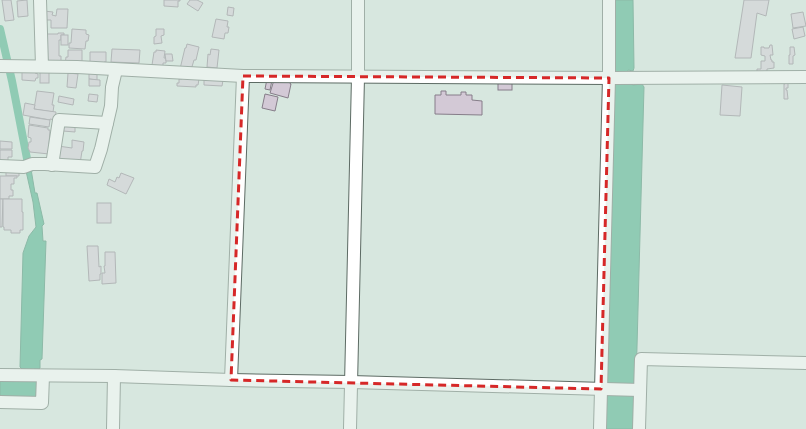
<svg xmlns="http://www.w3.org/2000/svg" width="806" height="429" font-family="'DejaVu Sans',sans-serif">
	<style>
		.water { fill: #3aa981; stroke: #328265 }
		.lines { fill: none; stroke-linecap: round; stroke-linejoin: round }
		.canal { stroke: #3aa981; stroke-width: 8 }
		.building { fill: #d3c9d6; stroke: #867d89 }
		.minor-casing { stroke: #5d6b64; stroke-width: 14 }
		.minor { stroke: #fff; stroke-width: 12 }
		.marked { fill: none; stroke: #d62828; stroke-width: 3; stroke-dasharray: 8 5; stroke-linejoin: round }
	</style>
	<rect width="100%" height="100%" fill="#d7e7df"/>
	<g class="water">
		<polygon points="612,0 633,0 634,68 633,71 628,70 628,82 633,85 642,84 644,87 636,384 634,395 635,397 635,429 605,429 606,396 607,395 608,384 606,383 615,72"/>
		<polygon points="31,169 35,193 37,193 44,224 42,226 43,241 46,241 42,359 40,360 40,368 39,369 34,369 37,380 37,399 0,397 0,379 27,370 25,369 22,369 20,367 23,253 29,236 36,227 33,202 26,171"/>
	</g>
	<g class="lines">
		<polyline class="canal" points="0,29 12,81 29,169"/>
	</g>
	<g class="building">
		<polygon points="2,0 11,0 14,20 5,21"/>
		<polygon points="27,0 28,16 18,17 17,1"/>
		<polygon points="164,0 180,0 180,1 178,1 178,7 164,6"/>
		<polygon points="190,0 197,0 203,3 198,11 187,4"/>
		<polygon points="744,0 769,0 766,16 757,13 751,58 735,58"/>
		<polygon points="228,7 234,8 233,16 227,15"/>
		<polygon points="57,9 68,9 67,28 51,28 51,20 43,20 44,11 53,12 52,15 56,16"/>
		<polygon points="803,12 806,26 793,28 791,14"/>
		<polygon points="216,19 228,21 227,27 229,27 228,33 225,33 224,39 212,37"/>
		<polygon points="803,27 805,36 794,39 792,29"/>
		<polygon points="72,29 86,30 86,34 89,35 88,41 86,41 85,49 69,48 69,43 71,43"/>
		<polygon points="156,29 164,29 164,35 161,36 162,43 154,44 154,37 156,36"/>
		<polygon points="58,33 64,33 64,35 61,35 61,40 59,40 59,56 61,56 61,63 48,63 45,34 58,34"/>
		<rect x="61" y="35" width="7" height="10"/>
		<polygon points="187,44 199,47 196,60 194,60 191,70 180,69 185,48 186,48"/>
		<polygon points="770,45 772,45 773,55 770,55 771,60 772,60 772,62 774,62 774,68 767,69 767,76 757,76 757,69 761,69 761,61 765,61 765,56 761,55 761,47 764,47 764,48 769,48"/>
		<polygon points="790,47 794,47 795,55 793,56 793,64 789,64 789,55 790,55"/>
		<polygon points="112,49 140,50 139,63 111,62"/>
		<polygon points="211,49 219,50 217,68 207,67 208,54 210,55"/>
		<polygon points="68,50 82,50 82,65 65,65 66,57 68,57"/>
		<polygon points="156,50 165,51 164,58 166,58 166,63 163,63 163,66 152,65 154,52 156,52"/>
		<polygon points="90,52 106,52 106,62 104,62 104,66 90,65"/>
		<polygon points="165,54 172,54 173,61 166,61"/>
		<polygon points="22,71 35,71 35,73 38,74 38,78 36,78 35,81 22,80"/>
		<rect x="40" y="71" width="9" height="12"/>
		<polygon points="89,72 97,73 97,80 89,79"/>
		<polygon points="68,73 78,74 76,88 67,87"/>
		<rect x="498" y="75" width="14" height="15"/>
		<polygon points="182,78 199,79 198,85 196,85 196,87 177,86 177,83 179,83 179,79 182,79"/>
		<polygon points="89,79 100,80 100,86 89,86"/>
		<polygon points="204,79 223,80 222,86 204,85"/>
		<polygon points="267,79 272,80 270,90 265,89"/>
		<polygon points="785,79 788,79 788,88 786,88 786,90 787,90 788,99 784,99 784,84 785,84"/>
		<polygon points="274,80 292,80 290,84 291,84 288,98 270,93"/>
		<polygon points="722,85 742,87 740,116 720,115"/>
		<polygon points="37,91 54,93 52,105 54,105 53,112 34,109"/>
		<polygon points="441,91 446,91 446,95 461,95 461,92 466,92 466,95 472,95 472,100 482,101 482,115 435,114 435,95 441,95"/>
		<polygon points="89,94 98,95 97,102 88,101"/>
		<polygon points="265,94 278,97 275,111 262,108"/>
		<polygon points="59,96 74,99 73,105 58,102"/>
		<polygon points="25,103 35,105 34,109 56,112 55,120 50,119 50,120 23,115"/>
		<polygon points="30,117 50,120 49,127 29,124"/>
		<polygon points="29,125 48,128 48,130 50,130 49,144 50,144 49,154 30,152 28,148 29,142 31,142 31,138 28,137"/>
		<polygon points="63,125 75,126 75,132 63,131"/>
		<polygon points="72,140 84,142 83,151 82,151 80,164 56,159 58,146 72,148"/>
		<polygon points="0,141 12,142 12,149 0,149"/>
		<polygon points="0,150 12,150 12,157 8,157 8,162 0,162"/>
		<polygon points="19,169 19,176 6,176 6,170"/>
		<polygon points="121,173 134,178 126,194 107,185 109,179 115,182 117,177 119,178"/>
		<polygon points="0,176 17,176 17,178 14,178 14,184 11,184 11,190 13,190 13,196 9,196 9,199 0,199"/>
		<polygon points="0,199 3,199 2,227 0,227"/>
		<polygon points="3,199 22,199 22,212 23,212 23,230 20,230 20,233 11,233 11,230 4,230 4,227 3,227"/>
		<rect x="97" y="203" width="14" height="20"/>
		<polygon points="87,246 98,246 99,267 101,266 101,274 100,274 100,280 89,281"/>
		<polygon points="105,252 115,252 116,283 102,284 102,273 105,273 104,266 105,266"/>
	</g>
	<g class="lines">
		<g class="minor-casing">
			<g id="minor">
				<polyline points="40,0 42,66"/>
				<polyline points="0,66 77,67 243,76 614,78 806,77"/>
				<polyline points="52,165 59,120 107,123"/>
				<polyline points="0,166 24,167 32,164 45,164 95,167 101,149 111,106 112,87 116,70"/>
				<polyline points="0,375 114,376 231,380 351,382 640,390"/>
				<polyline points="231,380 243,76"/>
				<polyline points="0,402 42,403 43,376"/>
				<polyline points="113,429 114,376"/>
				<polyline points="350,429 358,77 358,0"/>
				<polyline points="600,429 609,78 609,0"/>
				<polyline points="639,429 641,359 806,363"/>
			</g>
		</g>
		<use href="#minor" class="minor"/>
	</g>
	<path d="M0 0H806V429H0ZM243,76L609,78L601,389L231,380Z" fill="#d7e7df" fill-opacity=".55" fill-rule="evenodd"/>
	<path class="marked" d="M243,76L609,78L601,389L231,380Z"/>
</svg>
